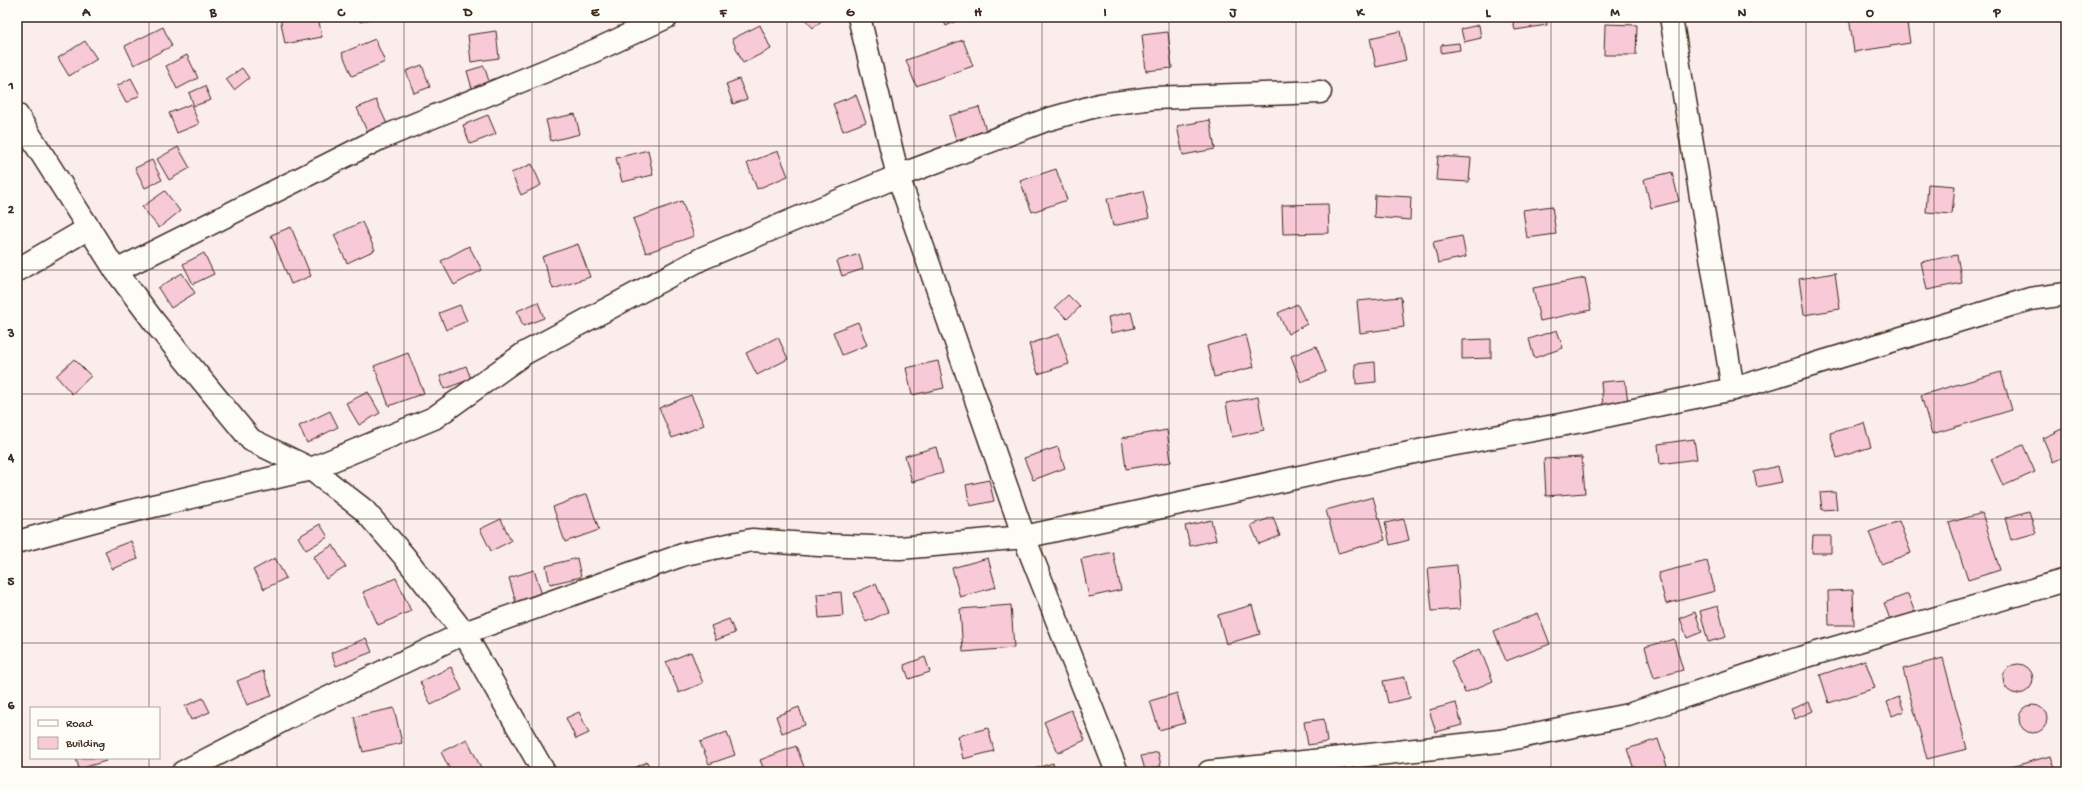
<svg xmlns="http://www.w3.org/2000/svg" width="2083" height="789" font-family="'Gochi Hand',sans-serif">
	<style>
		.building { fill: #f8c9d7; stroke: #3b2a1e }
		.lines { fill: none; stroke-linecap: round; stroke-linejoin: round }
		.minor-casing { stroke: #3b2a1e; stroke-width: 25 }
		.minor { stroke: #fdfcf7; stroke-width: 22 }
		.grid { fill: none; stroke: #3b2a1e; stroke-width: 1; stroke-opacity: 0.55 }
		.neatline { fill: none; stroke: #3b2a1e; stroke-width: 1.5 }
		.grid-label { font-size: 13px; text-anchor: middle; font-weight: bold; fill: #3b2a1e }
	</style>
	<rect width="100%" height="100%" fill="#fceded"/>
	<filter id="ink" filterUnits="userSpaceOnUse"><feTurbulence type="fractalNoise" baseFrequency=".025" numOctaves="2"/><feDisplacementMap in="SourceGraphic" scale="8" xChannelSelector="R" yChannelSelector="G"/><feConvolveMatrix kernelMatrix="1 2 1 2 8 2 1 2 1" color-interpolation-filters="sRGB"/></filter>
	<g filter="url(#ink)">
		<g class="building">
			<polygon points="280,17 318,17 322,37 285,44"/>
			<polygon points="359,17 377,17 360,22"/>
			<polygon points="803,17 826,17 813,28"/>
			<polygon points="942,17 964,17 946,26"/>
			<polygon points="1290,17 1319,17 1291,22"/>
			<polygon points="1512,17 1546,17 1547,25 1515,30"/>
			<polygon points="1849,17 1906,17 1910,43 1854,52"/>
			<polygon points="1605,24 1637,25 1636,55 1604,55"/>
			<polygon points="760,25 771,49 743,63 732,39"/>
			<polygon points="1479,25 1481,38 1464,42 1461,29"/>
			<polygon points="163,27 172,46 134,65 125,46"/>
			<polygon points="496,31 499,58 471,62 468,35"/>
			<polygon points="1400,31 1406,60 1376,67 1370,38"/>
			<polygon points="1168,32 1172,68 1146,71 1142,35"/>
			<polygon points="375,39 385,62 352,76 342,53"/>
			<polygon points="963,40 973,66 916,86 906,60"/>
			<polygon points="85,41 97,59 69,76 58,58"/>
			<polygon points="1459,43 1460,50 1441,53 1441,45"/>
			<polygon points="187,55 198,78 177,89 166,66"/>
			<polygon points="422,65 430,87 414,93 406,71"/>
			<polygon points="484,66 491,87 473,92 467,71"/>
			<polygon points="242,68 249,78 234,90 226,79"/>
			<polygon points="131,78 140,95 126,103 117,86"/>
			<polygon points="739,79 747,99 733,104 726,84"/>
			<polygon points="205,86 211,100 194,106 189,93"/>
			<polygon points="856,95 866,122 843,131 833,104"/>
			<polygon points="376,100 388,126 368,134 357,108"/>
			<polygon points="191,104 199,124 177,133 169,113"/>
			<polygon points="979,107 986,131 956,140 949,116"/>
			<polygon points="575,114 580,134 551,141 546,120"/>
			<polygon points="488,115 496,134 470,144 463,125"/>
			<polygon points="1210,120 1215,149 1183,155 1177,126"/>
			<polygon points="178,147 190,168 169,180 157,159"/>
			<polygon points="648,150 653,175 622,182 616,158"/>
			<polygon points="778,151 788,176 757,189 747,163"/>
			<polygon points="1438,156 1471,158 1469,182 1436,180"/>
			<polygon points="152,160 162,180 145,188 135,168"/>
			<polygon points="532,164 541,185 521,195 511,173"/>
			<polygon points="1056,169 1067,200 1032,212 1020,181"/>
			<polygon points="1672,172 1679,201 1651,208 1644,179"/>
			<polygon points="1928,184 1955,186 1952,214 1926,212"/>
			<polygon points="165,191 180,211 159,228 142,207"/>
			<polygon points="1143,191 1149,218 1113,226 1107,199"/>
			<polygon points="1375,195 1411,197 1410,220 1374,217"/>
			<polygon points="682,201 694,236 646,253 633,219"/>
			<polygon points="1328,204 1329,233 1283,234 1282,205"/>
			<polygon points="1552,206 1556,234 1527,238 1523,210"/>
			<polygon points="362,222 375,250 347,263 334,235"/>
			<polygon points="291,227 311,276 291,284 271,235"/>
			<polygon points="1462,236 1466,257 1438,263 1433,242"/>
			<polygon points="578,244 590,277 553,289 542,257"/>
			<polygon points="469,246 482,270 454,285 441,261"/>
			<polygon points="204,253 214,274 193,284 183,264"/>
			<polygon points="859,254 863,269 842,276 837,261"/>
			<polygon points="1957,255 1962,283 1927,290 1921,262"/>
			<polygon points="182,273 195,293 171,308 158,288"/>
			<polygon points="1835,273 1840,309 1804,315 1799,279"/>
			<polygon points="1585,278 1591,310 1540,321 1533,288"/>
			<polygon points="1068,295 1080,307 1067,319 1055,307"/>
			<polygon points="1401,297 1404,327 1360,333 1357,301"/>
			<polygon points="538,302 544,318 523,326 517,311"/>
			<polygon points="1297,304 1307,324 1288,334 1278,313"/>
			<polygon points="460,305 467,321 446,330 439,313"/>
			<polygon points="1131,312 1135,328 1111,333 1108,317"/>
			<polygon points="858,322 867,345 842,355 833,332"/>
			<polygon points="1557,330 1563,348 1534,358 1529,339"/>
			<polygon points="1059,334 1069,364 1038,374 1029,344"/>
			<polygon points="1246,335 1254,367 1214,377 1207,346"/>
			<polygon points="778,337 788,359 757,375 746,353"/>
			<polygon points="1491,339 1491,358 1462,359 1462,340"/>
			<polygon points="1316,346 1326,372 1301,382 1291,356"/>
			<polygon points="408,353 424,393 389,406 374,366"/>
			<polygon points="74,359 91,376 72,394 56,376"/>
			<polygon points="938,361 944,388 912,395 906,368"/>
			<polygon points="1375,362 1376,382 1356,384 1355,364"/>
			<polygon points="466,366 471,379 444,389 440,376"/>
			<polygon points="2001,372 2012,410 1932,434 1921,395"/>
			<polygon points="1625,380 1628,402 1603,405 1601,382"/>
			<polygon points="368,392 380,413 359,425 346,403"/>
			<polygon points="691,395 704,425 672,438 659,408"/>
			<polygon points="1258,397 1264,430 1232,437 1226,403"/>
			<polygon points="330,411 338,427 307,443 299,426"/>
			<polygon points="1864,423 1871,447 1837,458 1830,433"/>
			<polygon points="2066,427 2066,456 2053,462 2043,438"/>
			<polygon points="1167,430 1171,462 1126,469 1122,438"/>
			<polygon points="1694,439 1697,459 1660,464 1658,444"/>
			<polygon points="2023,445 2035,472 2003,486 1991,459"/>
			<polygon points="936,447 943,473 912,482 905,456"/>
			<polygon points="1058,447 1065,468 1033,480 1024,458"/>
			<polygon points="1582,457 1585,493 1546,496 1544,459"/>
			<polygon points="1778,466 1782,482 1757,487 1754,472"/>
			<polygon points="989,480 994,501 970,506 966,485"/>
			<polygon points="1835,492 1837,509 1822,510 1820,493"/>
			<polygon points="587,494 599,530 565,542 553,507"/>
			<polygon points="1373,497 1385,540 1338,553 1326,510"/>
			<polygon points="2029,511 2036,533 2011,540 2005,518"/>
			<polygon points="1982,513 2000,570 1968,580 1949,523"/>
			<polygon points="1273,517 1280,536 1259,544 1251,525"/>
			<polygon points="501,519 511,541 491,551 480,529"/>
			<polygon points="1404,519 1409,540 1390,545 1385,523"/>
			<polygon points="1211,520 1216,540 1190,546 1185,526"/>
			<polygon points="1899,521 1911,553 1881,564 1869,532"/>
			<polygon points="320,524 328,537 306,550 298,537"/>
			<polygon points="1813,536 1831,536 1831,553 1812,553"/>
			<polygon points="131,541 138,559 112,569 105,551"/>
			<polygon points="333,545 346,567 326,579 313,557"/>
			<polygon points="1113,552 1121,590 1089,597 1081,559"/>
			<polygon points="275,558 286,578 264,589 253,570"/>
			<polygon points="577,558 581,577 550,584 546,566"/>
			<polygon points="988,558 996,587 960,597 952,568"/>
			<polygon points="1707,561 1715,591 1666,604 1658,573"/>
			<polygon points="1457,565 1460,609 1432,611 1428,568"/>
			<polygon points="534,570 543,598 517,606 509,578"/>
			<polygon points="396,578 411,611 378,625 363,592"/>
			<polygon points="876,584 888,612 866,622 854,593"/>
			<polygon points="1853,590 1854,625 1829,625 1828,591"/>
			<polygon points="841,592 843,616 819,618 817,594"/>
			<polygon points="1908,594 1915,613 1891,622 1884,603"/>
			<polygon points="1011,605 1014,648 963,652 960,609"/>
			<polygon points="1252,605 1260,634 1226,644 1218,615"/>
			<polygon points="1718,606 1726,637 1708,642 1700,611"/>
			<polygon points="1695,612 1702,632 1687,638 1680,618"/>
			<polygon points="1538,613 1550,644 1506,661 1494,631"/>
			<polygon points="729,619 735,633 716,640 711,626"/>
			<polygon points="366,638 372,652 336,666 331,653"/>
			<polygon points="1674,639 1683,670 1654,678 1645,647"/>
			<polygon points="1480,649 1493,681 1465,693 1451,661"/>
			<polygon points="691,652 703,683 679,693 666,662"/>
			<polygon points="925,657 930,672 909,679 904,665"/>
			<polygon points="1943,658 1967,749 1927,759 1903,669"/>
			<polygon points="1865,660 1875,688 1829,703 1820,675"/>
			<circle cx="2018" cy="679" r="15"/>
			<polygon points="451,667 462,690 431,705 420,682"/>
			<polygon points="263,671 272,696 247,705 237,681"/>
			<polygon points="1405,677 1410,698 1388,703 1383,681"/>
			<polygon points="1177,693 1185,723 1159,730 1150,701"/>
			<polygon points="1899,697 1904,711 1892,716 1887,702"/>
			<polygon points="203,698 210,712 191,720 185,706"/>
			<polygon points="1809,702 1813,711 1795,719 1791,709"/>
			<polygon points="1456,703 1462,725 1436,732 1429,710"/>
			<circle cx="2033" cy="719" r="14"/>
			<polygon points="799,707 805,725 782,733 776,716"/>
			<polygon points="394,708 402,743 363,752 354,717"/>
			<polygon points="1071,710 1085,740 1058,753 1044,722"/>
			<polygon points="579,712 589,733 576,739 566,718"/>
			<polygon points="1324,719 1327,742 1308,745 1304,722"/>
			<polygon points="988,728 994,751 963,759 958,736"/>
			<polygon points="727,732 735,755 709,764 700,742"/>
			<polygon points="467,739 483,772 451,772 441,752"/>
			<polygon points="1658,739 1668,769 1658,772 1635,772 1627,749"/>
			<polygon points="796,746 806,772 765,772 760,760"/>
			<polygon points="1158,752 1161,766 1145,770 1141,756"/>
			<polygon points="2050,756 2055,772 1993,772"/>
			<polygon points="76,758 105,758 106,761 79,769"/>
			<polygon points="647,762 652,772 626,772"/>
			<polygon points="1053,763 1055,772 1024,772"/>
		</g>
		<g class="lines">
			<g class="minor-casing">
				<g id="minor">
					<polyline points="859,17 898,176 1024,537 1117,772"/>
					<polyline points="1671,17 1733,389"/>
					<polyline points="17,115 116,271 155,323 251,440 311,469 364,510 404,556 464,633 544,772"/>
					<polyline points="17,270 89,228"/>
					<polyline points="116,271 379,139 594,51 667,17"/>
					<polyline points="17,542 119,514 311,469 434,418 525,353 703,258 898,176 1046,120 1099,105 1153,98 1320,92"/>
					<polyline points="183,772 301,711 464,633 685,554 752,540 819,545 900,548 1024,537 1428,449 1582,421 1733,389 2030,299 2066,294"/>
					<polyline points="1209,772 1500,741 1628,715 1800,658 2066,580"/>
				</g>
			</g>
			<use href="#minor" class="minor"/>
		</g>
	</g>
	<path class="grid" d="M149,17V708M277,17V772M404,17V772M532,17V772M659,17V772M787,17V772M914,17V772M1042,17V772M1169,17V772M1296,17V772M1424,17V772M1551,17V772M1679,17V772M1806,17V772M1934,17V772M17,146H2066M17,270H2066M17,394H2066M17,519H2066M17,643H2066M149,758V772"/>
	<rect width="2083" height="789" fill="none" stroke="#fdfcf7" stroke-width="44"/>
	<rect x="30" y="707" width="130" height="52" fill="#fdfcf7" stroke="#afa8a0"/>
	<rect x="38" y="720" width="20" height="6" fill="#fdfcf7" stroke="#afa8a0"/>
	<text x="66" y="727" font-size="12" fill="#3b2a1e">Road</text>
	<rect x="38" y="737" width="20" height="12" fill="#f8c9d7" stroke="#afa8a0"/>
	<text x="66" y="747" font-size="12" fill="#3b2a1e">Building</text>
	<rect x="22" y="22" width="2039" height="745" class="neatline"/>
	<g class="grid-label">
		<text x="86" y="16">A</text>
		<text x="213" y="16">B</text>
		<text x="341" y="16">C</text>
		<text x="468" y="16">D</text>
		<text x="595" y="16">E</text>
		<text x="723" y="16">F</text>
		<text x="850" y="16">G</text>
		<text x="978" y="16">H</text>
		<text x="1105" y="16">I</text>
		<text x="1233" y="16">J</text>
		<text x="1360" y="16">K</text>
		<text x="1488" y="16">L</text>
		<text x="1615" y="16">M</text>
		<text x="1742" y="16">N</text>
		<text x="1870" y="16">O</text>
		<text x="1997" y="16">P</text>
		<text x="11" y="89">1</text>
		<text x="11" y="213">2</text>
		<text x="11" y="337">3</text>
		<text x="11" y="461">4</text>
		<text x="11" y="585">5</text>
		<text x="11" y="709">6</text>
	</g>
</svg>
